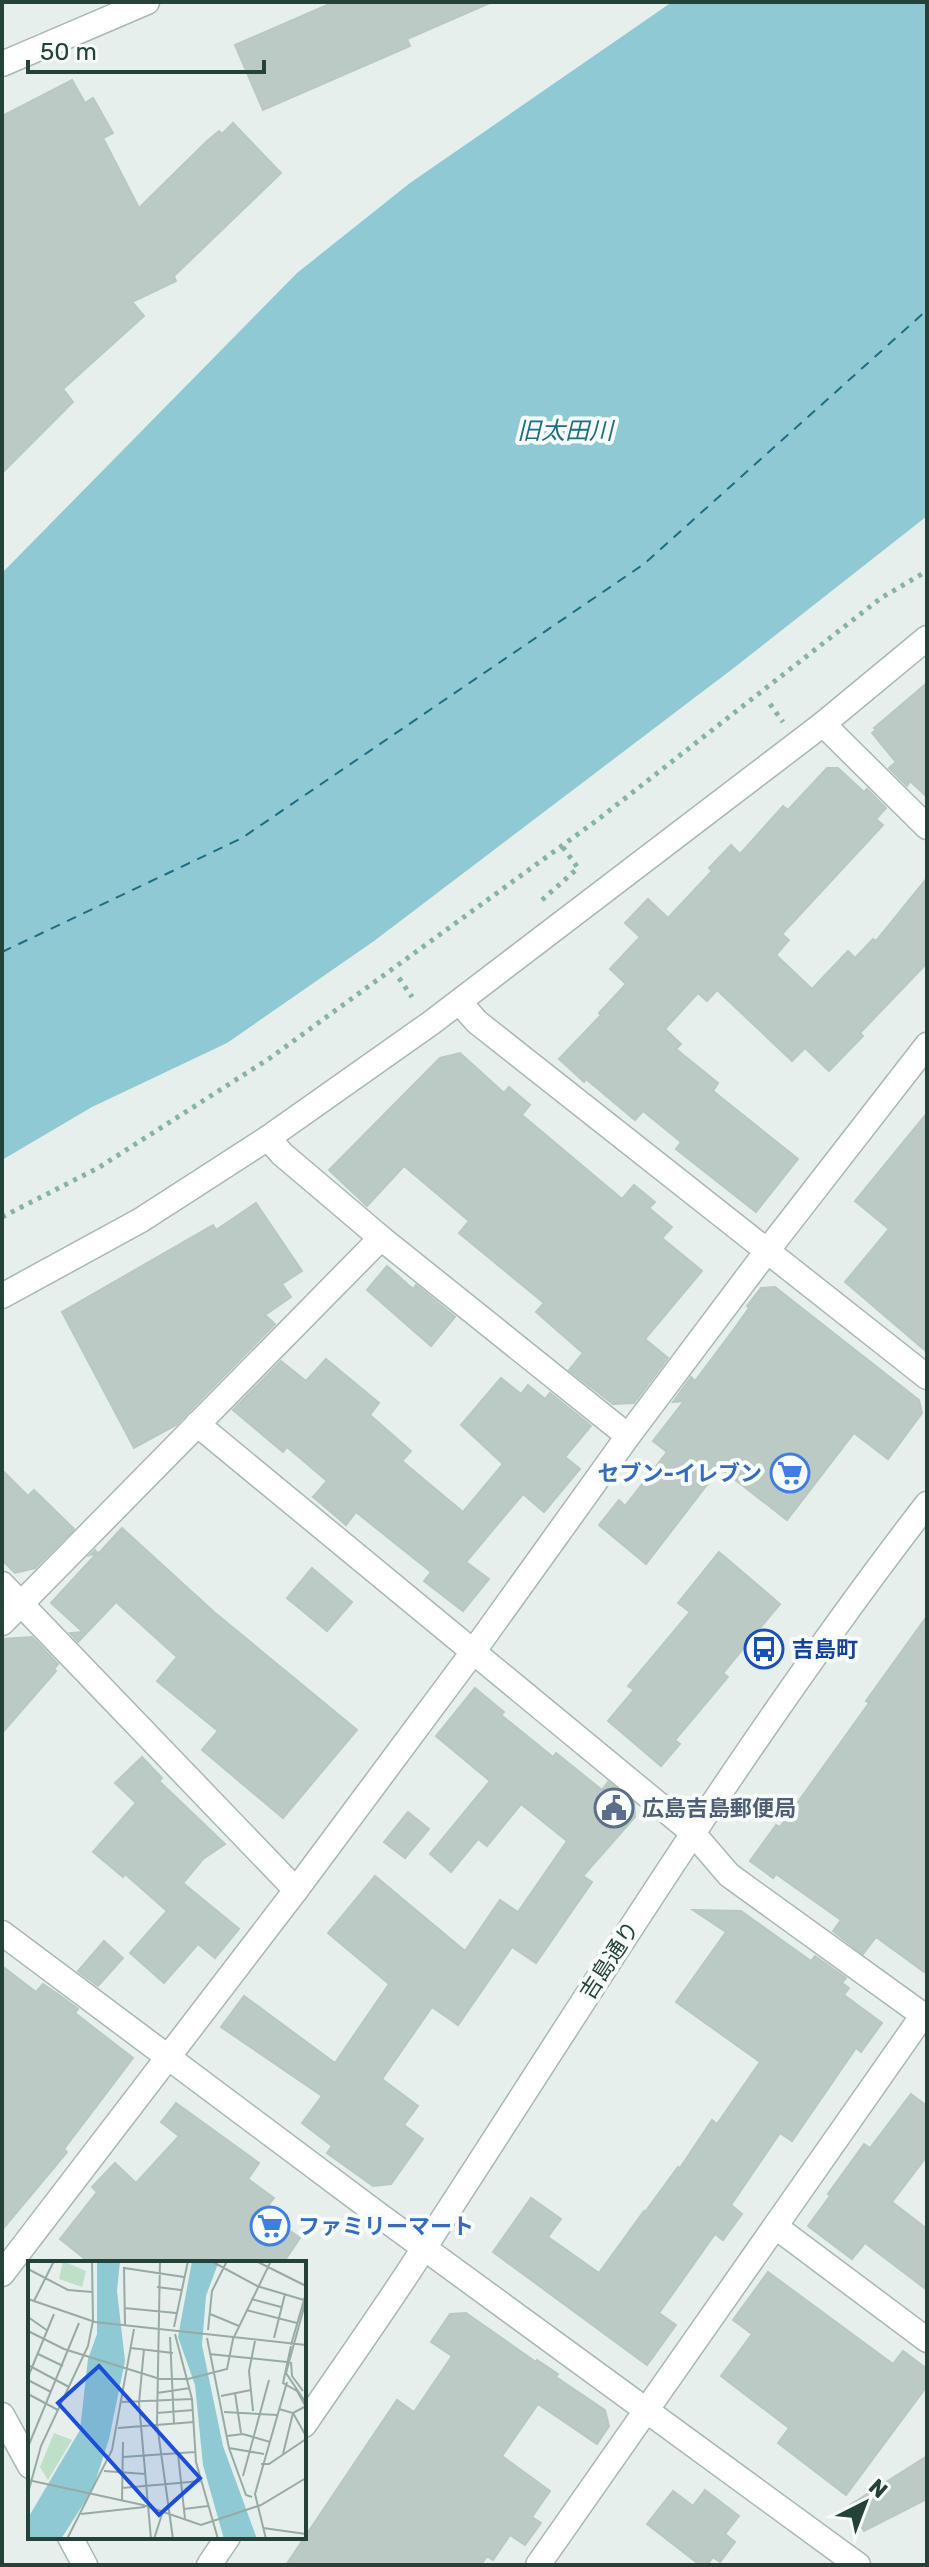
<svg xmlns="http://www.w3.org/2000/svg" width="929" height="2567" font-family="Rubik,'Noto Sans JP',sans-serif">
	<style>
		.water { fill: #8ec9d4 }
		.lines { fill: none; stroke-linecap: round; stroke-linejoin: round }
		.ferry { stroke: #1c6f80; stroke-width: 2; stroke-dasharray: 10 8; stroke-linecap: butt }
		.building { fill: #bbcac4; stroke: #b8c9c2; stroke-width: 2 }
		.minor-casing { stroke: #a8b8b2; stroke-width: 27 }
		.tertiary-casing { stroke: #a8b8b2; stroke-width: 27 }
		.path { stroke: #86b3a5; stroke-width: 5; stroke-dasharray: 4 6; stroke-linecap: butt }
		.minor { stroke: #fff; stroke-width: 24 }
		.tertiary { stroke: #fff; stroke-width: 24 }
		.labels { text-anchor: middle; stroke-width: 8; stroke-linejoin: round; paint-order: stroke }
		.shop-label { font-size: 22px; font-weight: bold; fill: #366cbe; stroke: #f7fbf9; text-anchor: end }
		.transit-label { font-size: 22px; font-weight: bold; fill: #164399; stroke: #f7fbf9; text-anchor: start }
		.service-label { font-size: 22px; font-weight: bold; fill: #4e5e75; stroke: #f7fbf9; text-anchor: start }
		.street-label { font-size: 22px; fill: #24423a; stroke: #f7fbf9 }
		.water-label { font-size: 24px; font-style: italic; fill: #1c6f80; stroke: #f7fbf9 }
		.inset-river { fill: none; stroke: #8ec9d4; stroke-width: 4 }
		.inset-road { fill: none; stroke: #98aaa4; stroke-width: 2 }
		.view { fill: #1d4ed8; fill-opacity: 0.15; stroke: #1d4ed8; stroke-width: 4 }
		.inset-edge { fill: none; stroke: #24423a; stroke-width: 4 }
	</style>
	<rect width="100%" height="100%" fill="#e6efeb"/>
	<polygon class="water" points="672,2 927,2 927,516 735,667 374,941 227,1043 92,1107 2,1160 2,573 297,273 410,183"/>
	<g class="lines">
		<polyline class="ferry" points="2,952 242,838 644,564 927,310"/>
	</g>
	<g class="building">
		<polygon points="334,2 492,2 407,39 410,46 263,110 235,45"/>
		<polygon points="72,80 85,103 93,98 113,133 103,138 139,208 207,141 219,131 222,134 233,123 281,173 174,276 176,281 132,302 144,316 63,389 73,402 2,473 2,116"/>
		<polygon points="927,683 927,797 910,781 907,786 889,768 896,762 872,733 876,730 874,728"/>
		<polygon points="827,768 838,768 864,792 867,789 886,808 876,819 883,825 782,934 789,940 776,955 812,989 848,951 855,958 873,939 876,941 927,878 927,963 860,1033 863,1036 829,1071 805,1048 792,1061 717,990 707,1001 698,993 665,1029 681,1044 676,1049 718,1083 713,1091 798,1159 756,1212 676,1149 681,1142 643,1111 635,1120 586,1079 584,1082 559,1059 601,1015 599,1013 626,984 610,969 640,937 625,923 648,899 668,918 712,871 709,868 731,845 740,854 783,806 788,810"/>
		<polygon points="460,1053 504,1093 509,1087 530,1105 522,1115 622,1199 634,1185 655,1202 649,1208 672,1227 662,1238 702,1271 645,1339 668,1358 634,1403 613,1404 569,1370 583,1353 536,1312 544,1303 459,1233 469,1221 404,1166 367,1206 329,1170 440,1058"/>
		<polygon points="927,1113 927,1352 845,1282 889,1229 855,1201"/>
		<polygon points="256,1203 302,1271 282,1284 291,1297 265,1315 275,1324 176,1425 134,1448 62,1312 213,1225 216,1230"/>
		<polygon points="387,1266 413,1289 416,1285 455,1317 431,1346 367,1290"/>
		<polygon points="775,1287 919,1400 922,1413 888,1459 854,1433 787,1520 720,1468 646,1564 599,1525 619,1500 625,1506 667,1452 653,1441 684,1401 673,1402 691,1377 695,1381 734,1329 749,1308 747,1306 761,1288"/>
		<polygon points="326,1359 379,1403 370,1415 411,1451 402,1461 463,1512 503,1464 461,1425 501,1378 521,1394 528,1385 545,1399 550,1393 591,1426 565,1457 580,1469 544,1512 523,1494 466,1562 489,1579 463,1611 424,1581 431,1572 356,1512 346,1525 313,1497 327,1481 287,1447 283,1452 233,1410 281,1361 306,1381"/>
		<polygon points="2,1470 28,1496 34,1490 74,1529 35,1568 15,1573 2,1560"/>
		<polygon points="122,1528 214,1612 357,1730 283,1818 202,1750 218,1731 157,1681 177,1657 116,1602 78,1642 70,1633 83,1632 51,1603 97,1553 90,1555 95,1550 98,1554"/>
		<polygon points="719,1552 780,1604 723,1673 728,1677 675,1740 680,1744 661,1766 608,1721 634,1690 628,1686 690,1612 678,1603"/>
		<polygon points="312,1568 352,1602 327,1631 287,1598"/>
		<polygon points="927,1616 927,1974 876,1937 863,1954 833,1931 841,1920 776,1874 773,1878 750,1861 776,1825 780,1827 869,1703 866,1701"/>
		<polygon points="32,1637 58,1664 54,1669 56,1671 2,1733 2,1639"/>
		<polygon points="475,1688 504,1712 501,1715 553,1757 556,1753 602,1790 608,1782 634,1803 635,1817 583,1876 592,1882 536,1963 512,1947 458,2025 432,2007 382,2079 418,2106 404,2125 423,2139 391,2184 373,2186 327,2153 332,2146 302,2123 322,2096 221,2027 244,1996 335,2063 389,1984 328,1933 375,1876 465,1951 500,1900 518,1912 567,1841 521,1804 487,1846 478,1839 451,1872 430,1854 490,1781 436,1736"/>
		<polygon points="142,1757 162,1778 159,1781 225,1844 203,1859 183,1883 239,1929 215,1958 198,1944 164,1983 130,1953 167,1911 125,1874 123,1877 93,1852 136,1803 115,1783"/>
		<polygon points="408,1812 429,1829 405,1858 384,1842"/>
		<polygon points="693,1910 741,1911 811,1961 815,1956 846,1978 842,1983 849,1988 844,1995 882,2023 861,2052 856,2048 792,2141 780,2133 731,2205 742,2214 723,2240 715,2234 659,2313 676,2325 647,2365 493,2252 531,2198 561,2219 548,2237 599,2273 644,2211 645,2212 678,2167 680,2168 712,2120 717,2124 760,2062 676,2002 726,1932"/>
		<polygon points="104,1941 123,1958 98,1986 78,1971"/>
		<polygon points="2,1966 36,1992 43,1984 58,1994 78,2009 75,2013 133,2058 64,2149 67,2152 2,2230"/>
		<polygon points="911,2094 927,2106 927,2156 892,2202 927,2229 927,2290 865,2243 852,2259 808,2226 830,2196 828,2194 864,2144 870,2148"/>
		<polygon points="176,2103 259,2163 248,2179 274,2198 263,2212 300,2238 283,2263 90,2263 60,2239 97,2192 92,2187 115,2163 136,2183 179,2136 161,2122"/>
		<polygon points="768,2272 893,2364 903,2351 927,2369 927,2386 846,2495 778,2443 789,2428 721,2376 752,2334 733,2320"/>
		<polygon points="466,2313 536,2362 537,2360 558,2374 556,2377 605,2410 609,2426 597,2444 538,2404 502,2456 550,2491 532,2517 541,2523 525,2545 510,2535 493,2560 487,2556 481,2565 286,2565 397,2400 414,2412 452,2356 431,2342 450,2314"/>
		<polygon points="927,2456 927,2499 864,2531 850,2505"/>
		<polygon points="705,2490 739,2516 725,2534 735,2542 720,2562 713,2557 707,2565 700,2565 647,2524 673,2491 693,2506"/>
	</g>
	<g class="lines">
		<g class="minor-casing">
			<g id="minor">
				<polyline points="823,724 927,827"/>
				<polyline points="460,1003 477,1022 927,1377"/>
				<polyline points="268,1138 282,1154 381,1238 628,1436"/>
				<polyline points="197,1424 692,1832 729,1875 927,2018"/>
				<polyline points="2,1584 296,1890"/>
				<polyline points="2,1623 381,1238"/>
				<polyline points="2,1933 379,2215 858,2565"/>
				<polyline points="776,2227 927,2340"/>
				<polyline points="2,2274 296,1890 473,1652 628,1436 767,1251 927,1045"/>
				<polyline points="538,2565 923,2015"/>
			</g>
		</g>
		<g class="tertiary-casing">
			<g id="tertiary">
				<polyline points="2,64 147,2"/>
				<polyline points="2,1296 141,1220 268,1138 431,1023 823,724 927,638"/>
				<polyline points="2,2415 30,2466"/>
				<path d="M304,2425C345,2365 387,2306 426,2245C589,1995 744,1741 927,1504"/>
				<polyline points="70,2537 85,2565"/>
				<polyline points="209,2565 228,2537"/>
			</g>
		</g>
		<g class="path">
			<polyline points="770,704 783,722"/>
			<polyline points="542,900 578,868 562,846"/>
			<polyline points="399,978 412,997"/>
			<polyline points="2,1217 98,1168 270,1058 596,821 881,598 927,571"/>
		</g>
		<use href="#minor" class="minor"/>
		<use href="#tertiary" class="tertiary"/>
	</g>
	<defs>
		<g id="supermarket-ring" transform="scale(2)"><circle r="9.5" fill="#f7fbf9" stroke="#3f7fe0" stroke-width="1.5"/><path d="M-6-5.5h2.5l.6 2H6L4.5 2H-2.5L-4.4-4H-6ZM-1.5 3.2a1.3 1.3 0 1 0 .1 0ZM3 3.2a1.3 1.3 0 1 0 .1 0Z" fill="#3f7fe0"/></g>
		<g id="bus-ring" transform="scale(2)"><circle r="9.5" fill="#f7fbf9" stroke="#1a4fb4" stroke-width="1.5"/><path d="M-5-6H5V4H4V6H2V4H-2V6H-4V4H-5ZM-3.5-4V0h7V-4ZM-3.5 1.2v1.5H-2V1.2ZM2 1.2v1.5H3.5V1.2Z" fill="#1a4fb4"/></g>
		<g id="civic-ring" transform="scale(2)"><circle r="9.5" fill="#f7fbf9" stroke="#5c6f8a" stroke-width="1.5"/><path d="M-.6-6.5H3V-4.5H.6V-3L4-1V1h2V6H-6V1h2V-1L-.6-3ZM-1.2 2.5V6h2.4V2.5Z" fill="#5c6f8a"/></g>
	</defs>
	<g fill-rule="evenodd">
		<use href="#supermarket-ring" x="790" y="1473"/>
		<use href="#bus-ring" x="764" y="1649"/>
		<use href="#civic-ring" x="614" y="1808"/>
		<use href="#supermarket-ring" x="270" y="2226"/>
	</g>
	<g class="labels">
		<g class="shop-label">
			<text x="762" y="1481">セブン-イレブン</text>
			<text x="298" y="2234" text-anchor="start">ファミリーマート</text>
		</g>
		<g class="transit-label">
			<text x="792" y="1657">吉島町</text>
		</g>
		<g class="service-label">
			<text x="642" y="1816">広島吉島郵便局</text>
		</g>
		<g class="street-label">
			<text transform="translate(609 1960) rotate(-57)" y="8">吉島通り</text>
		</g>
		<g class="water-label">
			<text x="565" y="439">旧太田川</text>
		</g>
	</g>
	<g transform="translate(28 2261)">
		<rect width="278" height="278" fill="#e6efeb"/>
		<path d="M35,0L58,10L54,26L31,18ZM26,172L44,179L20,219L12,206Z" fill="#bfe0c8"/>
		<path d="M69,0H92L89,30L97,100L81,178L65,228L33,278H0V257L52,169L60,98L69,73ZM164,0H191L178,35L174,84L195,185L229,278H196L175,204L167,124L150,76Z" fill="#8ec9d4"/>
		<path class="inset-river" d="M80,59L82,0M80,65L83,99M17,278L74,169L83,105"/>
		<path class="inset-road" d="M132,0L129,163L145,278M183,0L229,25L276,39M228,0L278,25M0,8L40,29L64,31M129,26L153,29M0,38L67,61L278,84M223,38L253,46M278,39L258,112L278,142M6,40L26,0M96,47L148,52M218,49L269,62M182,53L211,65M0,56L20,70M97,64L96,7L156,16M146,66L160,0M180,69L184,30L199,0M0,70L36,88L132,118H160L199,108L205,78L243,0M147,73L164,138L168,201L190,278M142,76L146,163M179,77L201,187L218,234L224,236M246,77L257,33M263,84L278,32M263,85L255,122L269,130L278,146M103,87L145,92M116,88L111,142L123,278M10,93L35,105M181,93L259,101M263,101L264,115L275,130M0,104L41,126M0,116L26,53M0,119L23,131M129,132L162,127M207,132L213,172M0,133L30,149M193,135L223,129M94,141L164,138M251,148L265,152L278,175M225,150L221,110L227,80M196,151L249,154M129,152L165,149M90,167L166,161M199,175L215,173L242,181M0,186L51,62M201,187L236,193M150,193L157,258M255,193L265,152L278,145M95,196L167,191M233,203H241L278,178M76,210L117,213M215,215L241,119M0,219L115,244L173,264L233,244L278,217M94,227L173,220M0,232L13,185L60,85L65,60L64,0M94,239L95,181M156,248L180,245M53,253L117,246M235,267L278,273M39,278L84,189L106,68M126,278L135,250M238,278L227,233L259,121"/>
		<path class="view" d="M71,105L172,217L131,254L30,142Z"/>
		<rect width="278" height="278" class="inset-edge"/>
	</g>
	<rect width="929" height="2567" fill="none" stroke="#24423a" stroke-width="8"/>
	<g transform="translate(865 2503) rotate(42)" stroke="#f7fbf9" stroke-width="6" paint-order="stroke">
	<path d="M0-6L14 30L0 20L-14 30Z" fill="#24423a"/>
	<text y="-12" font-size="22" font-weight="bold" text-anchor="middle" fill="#24423a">N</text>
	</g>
	<path d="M28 60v12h236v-12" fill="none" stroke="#24423a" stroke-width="4"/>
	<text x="40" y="60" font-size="24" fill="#24423a" stroke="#f7fbf9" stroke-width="6" paint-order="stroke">50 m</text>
</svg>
